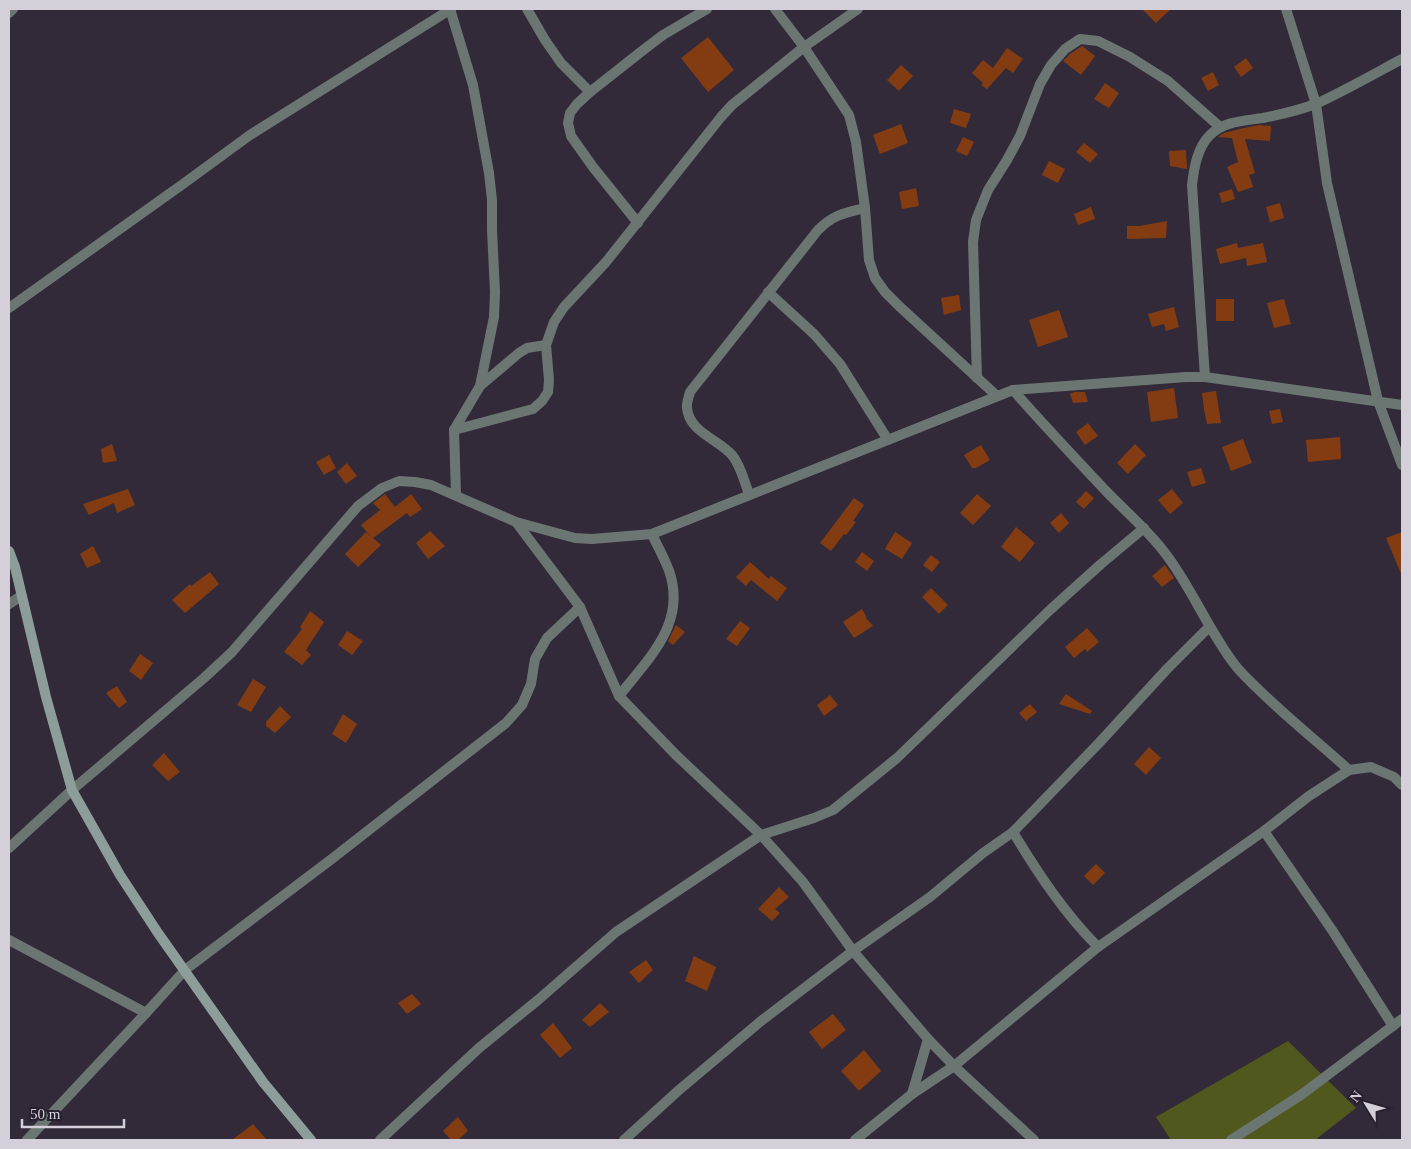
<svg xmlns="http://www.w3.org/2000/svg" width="1411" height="1149" font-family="Georgia,serif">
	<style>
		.green { fill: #50581e }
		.building { fill: #833c12 }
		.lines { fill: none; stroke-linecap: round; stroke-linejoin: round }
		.street { stroke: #6b7673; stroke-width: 10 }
		.secondary { stroke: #8d9e9a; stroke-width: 10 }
	</style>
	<rect width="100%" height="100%" fill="#322a39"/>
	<polygon class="green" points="1288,1041 1356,1108 1315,1140 1171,1140 1156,1117"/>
	<g class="building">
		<polygon points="1142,9 1171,9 1156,23"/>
		<polygon points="708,37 734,70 708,92 681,58"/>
		<polygon points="1082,46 1095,56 1081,75 1063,61 1070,54"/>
		<polygon points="1007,48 1023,59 1013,73 1006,68 987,89 981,85 983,83 972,73 983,60 993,68"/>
		<polygon points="1246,58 1253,68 1241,77 1234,67"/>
		<polygon points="901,65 913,76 899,91 887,80"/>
		<polygon points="1213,72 1219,85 1208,91 1201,78"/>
		<polygon points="1105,83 1119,93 1109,108 1094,99"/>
		<polygon points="954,109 971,114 966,128 950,123"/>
		<polygon points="901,124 908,143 880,154 873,135"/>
		<polygon points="1259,125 1271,126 1270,141 1245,139 1255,173 1249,175 1253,187 1238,192 1227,167 1238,162 1232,138 1218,137 1224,133 1244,128"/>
		<polygon points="963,137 974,142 967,156 956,151"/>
		<polygon points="1084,143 1098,154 1090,163 1076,152"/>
		<polygon points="1186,150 1187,169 1170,166 1169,151"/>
		<polygon points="1049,161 1065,169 1058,183 1042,175"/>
		<polygon points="916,188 919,206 902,209 899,192"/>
		<polygon points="1232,189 1235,199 1222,203 1219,193"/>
		<polygon points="1280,203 1284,218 1270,222 1266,207"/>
		<polygon points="1091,207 1095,219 1078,225 1074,214"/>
		<polygon points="1167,221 1166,238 1127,239 1127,226 1139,226"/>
		<polygon points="1237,243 1238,248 1263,243 1267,262 1247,266 1246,258 1220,264 1216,249"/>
		<polygon points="959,295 961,310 944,315 941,298"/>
		<rect x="1216" y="299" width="18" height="22"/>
		<polygon points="1284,299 1291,324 1274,328 1267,303"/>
		<polygon points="1174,307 1179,327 1166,331 1164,324 1152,327 1148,314"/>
		<polygon points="1059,310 1068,337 1038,347 1029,320"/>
		<polygon points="1174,388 1178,418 1151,422 1147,392"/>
		<polygon points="1216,391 1221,423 1207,424 1204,409 1202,393"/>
		<polygon points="1074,392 1085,392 1088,402 1073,403 1070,394"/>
		<polygon points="1280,409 1283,422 1272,424 1269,411"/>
		<polygon points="1088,423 1098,436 1085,445 1076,432"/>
		<polygon points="1340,437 1341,459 1308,462 1306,440"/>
		<polygon points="1243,439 1252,463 1231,471 1222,447"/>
		<polygon points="112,444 117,461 103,463 101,449"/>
		<polygon points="1135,444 1146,455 1128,474 1117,463"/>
		<polygon points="981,445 990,460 976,468 972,468 964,455"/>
		<polygon points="329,455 336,468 324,475 316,462"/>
		<polygon points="347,463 357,476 346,484 337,472"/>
		<polygon points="1201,468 1206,483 1192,487 1187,472"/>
		<polygon points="128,489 135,505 117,513 114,503 89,515 83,504"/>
		<polygon points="1172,489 1183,503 1170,514 1158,500"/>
		<polygon points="1086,491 1094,498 1084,509 1076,502"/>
		<polygon points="385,494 395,507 411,494 422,509 410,517 407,513 373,538 381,545 358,567 345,554 366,532 371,537 361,525 380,510 373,503"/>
		<polygon points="977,494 991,506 973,525 960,513"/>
		<polygon points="854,498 864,505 853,521 856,522 846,535 844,534 831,551 820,543"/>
		<polygon points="1061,513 1069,523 1059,533 1050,523"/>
		<polygon points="1016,527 1035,543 1020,562 1001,547"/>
		<polygon points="430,531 445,546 428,559 416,543"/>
		<polygon points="895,532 912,543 902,559 885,549"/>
		<polygon points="1402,532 1402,576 1386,538"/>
		<polygon points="93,546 101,562 87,568 80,554"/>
		<polygon points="862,552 874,561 867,571 855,562"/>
		<polygon points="931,555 940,562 932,572 923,565"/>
		<polygon points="750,562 769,579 771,576 787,588 777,601 751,580 746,586 736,577"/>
		<polygon points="1165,565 1174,578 1162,587 1152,576"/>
		<polygon points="210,572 219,584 185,613 172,600 190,584 191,586"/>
		<polygon points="931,588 948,605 939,614 922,597"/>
		<polygon points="862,609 866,616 866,618 873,626 854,638 843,622"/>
		<polygon points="310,611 324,622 306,650 311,655 302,665 284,652 302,629 300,627"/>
		<polygon points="740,621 750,628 737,646 726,639"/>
		<polygon points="676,625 685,632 673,645 668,641"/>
		<polygon points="1087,628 1099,642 1087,652 1085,649 1074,658 1065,647"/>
		<polygon points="347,631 363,641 352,655 338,645"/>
		<polygon points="140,654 153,663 141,680 129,671"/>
		<polygon points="253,679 266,687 251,712 237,705"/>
		<polygon points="117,686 127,702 119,708 106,693"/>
		<polygon points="1066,694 1092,711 1090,714 1059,704"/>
		<polygon points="830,695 838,705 824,716 817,705"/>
		<polygon points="1030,704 1037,712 1026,721 1019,713"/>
		<polygon points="280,706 291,717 275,733 266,726 266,722"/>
		<polygon points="343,714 357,724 346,743 332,734"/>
		<polygon points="1149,747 1161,758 1146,775 1134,764"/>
		<polygon points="164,753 180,772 168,781 152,765"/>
		<polygon points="1096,864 1105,873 1093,885 1084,876"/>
		<polygon points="779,887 789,897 775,909 780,913 772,921 758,909"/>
		<polygon points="694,956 716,967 707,991 685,981"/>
		<polygon points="646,960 653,970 639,983 629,972"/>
		<polygon points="412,994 421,1004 407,1014 398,1003"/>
		<polygon points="600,1003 609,1012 590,1027 582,1020"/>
		<polygon points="833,1014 846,1030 822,1049 809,1032"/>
		<polygon points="553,1023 572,1048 560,1058 540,1035"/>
		<polygon points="864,1050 881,1071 859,1091 841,1071"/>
		<polygon points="458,1117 468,1131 458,1140 451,1140 443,1131"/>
		<polygon points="253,1124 267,1140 232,1140"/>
	</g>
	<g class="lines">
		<g class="street">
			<polyline points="450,9 473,85 489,173 492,200 492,230 495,292 494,317 480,386 454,430 456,495"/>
			<polyline points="527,9 545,40 561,63 590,92"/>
			<polyline points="775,9 804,47 849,115 856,142 865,208 869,260 875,278 885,292 899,306 997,396"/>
			<polyline points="1286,9 1316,104 1327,183 1378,401 1402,465"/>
			<polyline points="9,13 13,9"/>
			<polyline points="638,223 593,167 571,136 568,123 570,113 577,104 590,92 642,51 663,35 707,9"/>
			<polyline points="768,292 814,334 840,364 888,440"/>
			<polyline points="9,308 183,184 250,135 451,9"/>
			<path d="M1205,377L1192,185C1194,168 1197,148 1210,135C1224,121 1244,121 1263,118C1278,115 1303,109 1318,103C1346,90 1374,74 1402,59"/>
			<polyline points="977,378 973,242 976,220 988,190 1007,160 1020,136 1040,84 1051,65 1065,49 1080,39 1098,41 1130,57 1168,81 1220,127"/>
			<polyline points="480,386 519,353 527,348 546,345"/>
			<path d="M1013,390C1043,424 1074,457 1105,490C1125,511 1148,530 1165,553C1192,588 1208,630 1235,665C1241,673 1249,680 1256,687C1285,716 1318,742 1349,770L1371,767L1394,777L1402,785"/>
			<polyline points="454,430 533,409 542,401 548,392 549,380 546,345 554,322 564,307 606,262 721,117 732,105 804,47 858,9"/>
			<path d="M749,494C744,481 741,466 732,455C718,439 689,432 687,408C686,403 689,397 690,392L818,230C834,214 845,213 865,208"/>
			<polyline points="516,522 580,607 619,696 676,755 761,835 803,882 853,951 928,1039 954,1066 1034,1140"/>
			<polyline points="9,604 21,596"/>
			<path d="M619,696C647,660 684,627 671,577C667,562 658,548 652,534"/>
			<polyline points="1264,831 1332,930 1393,1026"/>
			<path d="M1013,832C1038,873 1064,913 1098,947"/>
			<polyline points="9,848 72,790 204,678 232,652 358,506 382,488 399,481 415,482 431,485 516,522 575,538 592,539 652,534 1013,390 1186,377 1205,377 1402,405"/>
			<polyline points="9,940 146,1013"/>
			<polyline points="912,1094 928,1039"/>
			<polyline points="27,1140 146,1013 185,970 333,858 506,723 522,705 531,684 535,659 547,638 580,607"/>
			<polyline points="380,1140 479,1048 538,1000 616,932 761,835 814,818 833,810 897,758 1051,609 1101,564 1144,528"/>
			<polyline points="624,1140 679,1090 761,1021 853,951 930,897 983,853 1013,832 1099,743 1167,669 1209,627"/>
			<polyline points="855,1140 912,1094 954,1066 1098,947 1264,831 1309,796 1349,770"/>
			<polyline points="1231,1140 1301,1095 1402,1019"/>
		</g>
		<polyline class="secondary" points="9,551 15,567 46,697 72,790 120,875 158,933 263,1082 311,1140"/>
	</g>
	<rect width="1411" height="1149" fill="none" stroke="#d4cfd9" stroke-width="20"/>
	<g transform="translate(1366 1104) rotate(307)" stroke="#28202f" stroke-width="4" paint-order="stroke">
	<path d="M0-4L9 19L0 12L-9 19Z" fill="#d4cfd9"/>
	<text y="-8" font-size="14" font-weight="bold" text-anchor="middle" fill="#d4cfd9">N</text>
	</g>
	<path d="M22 1119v8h102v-8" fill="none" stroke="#d4cfd9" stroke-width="2.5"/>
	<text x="30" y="1119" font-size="15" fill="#d4cfd9" stroke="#28202f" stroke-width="4" paint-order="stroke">50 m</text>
</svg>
